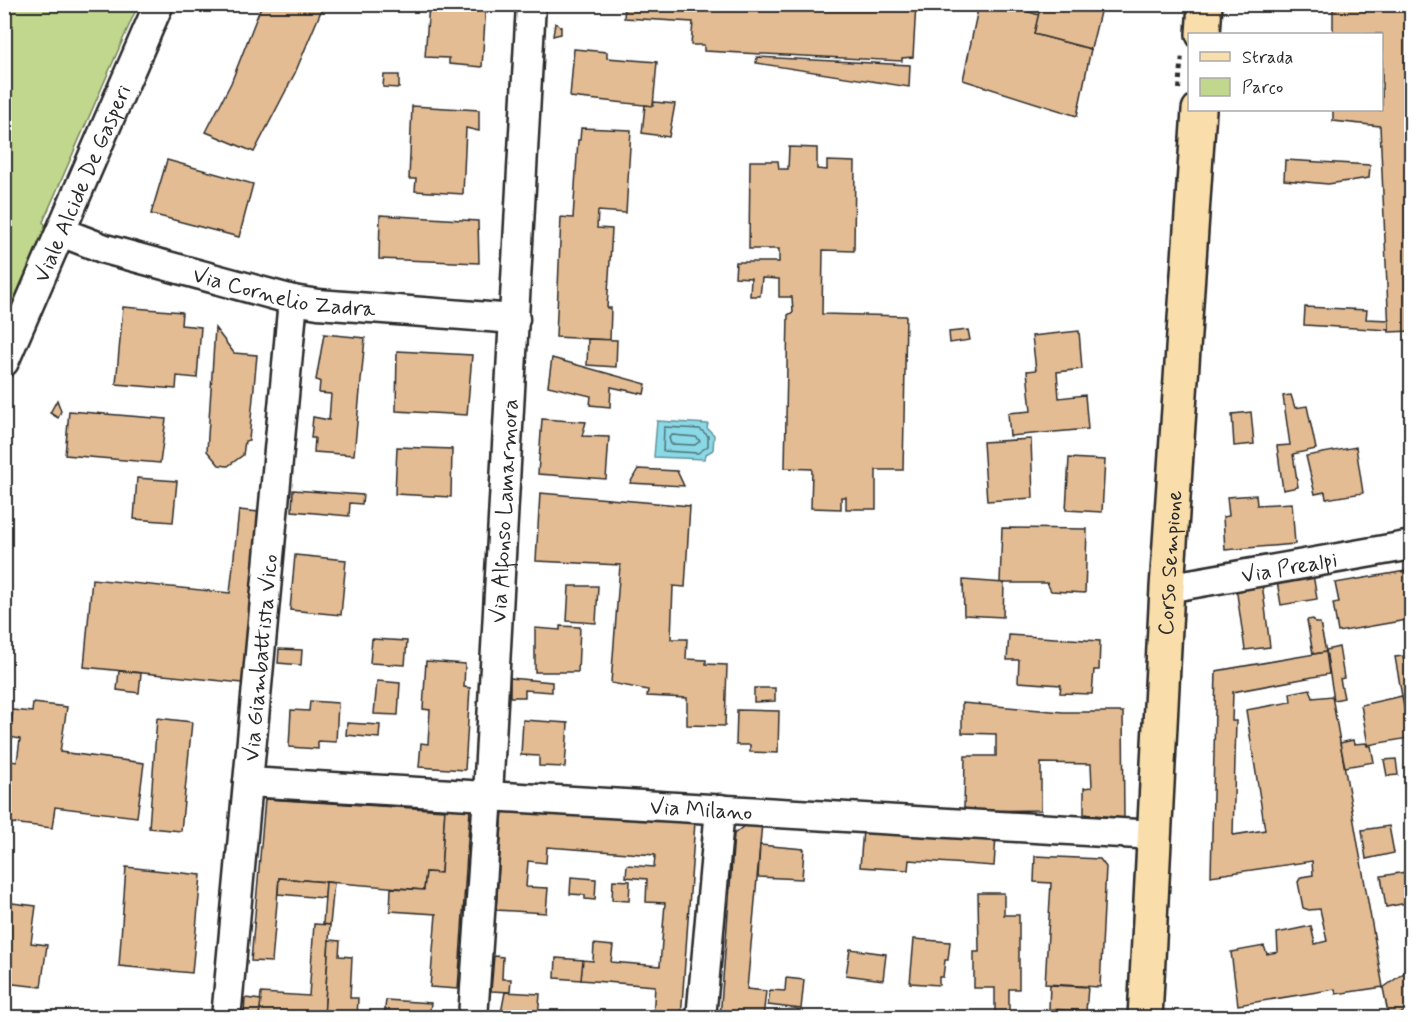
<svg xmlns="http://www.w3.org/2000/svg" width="1416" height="1022" font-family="Mynerve,sans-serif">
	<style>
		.green { fill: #c0d78d; stroke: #76815c; stroke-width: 1.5 }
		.water { fill: #8ad9e6; stroke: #64939b; stroke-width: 1.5 }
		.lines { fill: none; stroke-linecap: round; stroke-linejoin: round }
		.shore { stroke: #517176; stroke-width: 1.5 }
		.building { fill: #e3bc93; stroke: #2b2b2b; stroke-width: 1.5 }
		.street-casing { stroke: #2b2b2b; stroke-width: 33 }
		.primary-casing { stroke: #2b2b2b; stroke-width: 38 }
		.path { stroke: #2b2b2b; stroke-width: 4; stroke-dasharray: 4.5 4.5; stroke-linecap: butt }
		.street { stroke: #fff; stroke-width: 28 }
		.primary { stroke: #f9deab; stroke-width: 33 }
		.labels { text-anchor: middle; stroke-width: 5; stroke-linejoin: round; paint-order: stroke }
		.street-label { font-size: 22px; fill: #2b2b2b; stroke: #fff }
	</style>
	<rect width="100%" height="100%" fill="#fff"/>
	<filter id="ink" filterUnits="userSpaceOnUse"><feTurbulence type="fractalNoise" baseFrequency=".0167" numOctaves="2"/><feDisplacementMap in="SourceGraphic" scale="12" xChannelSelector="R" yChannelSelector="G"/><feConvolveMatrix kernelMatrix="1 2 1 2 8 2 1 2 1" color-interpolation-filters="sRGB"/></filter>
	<g filter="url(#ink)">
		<g class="green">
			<polygon points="5,4 138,5 43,222 47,227 5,324"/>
			<polygon points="1002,5 1041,5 1039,15"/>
		</g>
		<polygon class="water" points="657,421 708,424 707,428 714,435 713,450 706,454 705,459 654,457"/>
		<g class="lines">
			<g class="shore">
				<polygon points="664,427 700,429 708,436 708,446 698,453 663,451"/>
				<polygon points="672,435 696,437 700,441 695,445 671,444 669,438"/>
			</g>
		</g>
		<g class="building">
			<polygon points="262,4 324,4 295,73 254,152 206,132 231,83"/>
			<polygon points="429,4 486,4 482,67 449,64 449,58 425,57"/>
			<polygon points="625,4 916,4 913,57 902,58 902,61 704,51 704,45 691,45 693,22 624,18"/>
			<polygon points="979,4 1002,4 1039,15 1034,34 1091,49 1077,116 963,80"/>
			<polygon points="1041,4 1102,4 1091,49 1034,34"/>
			<polygon points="1333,4 1412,4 1412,331 1389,332 1380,126 1333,121 1333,110 1382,110 1382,34 1333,34"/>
			<polygon points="555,23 561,27 561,34 553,36"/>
			<polygon points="574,49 607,52 607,58 657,62 653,106 570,97"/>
			<polygon points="757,57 910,65 909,87 756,63"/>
			<polygon points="384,75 399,75 399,88 383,87"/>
			<polygon points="654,102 675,104 669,137 642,133 645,105 653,106"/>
			<polygon points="412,106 479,110 479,131 466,128 463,194 415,191 416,179 409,179"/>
			<polygon points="581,128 631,130 626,213 598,211 597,228 612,229 607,308 611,308 610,340 556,337 561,217 573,218 578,140 580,140"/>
			<polygon points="789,147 817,148 817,169 827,170 827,161 855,162 854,251 823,250 822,314 906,316 903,470 876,470 876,509 846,509 846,497 841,497 841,509 811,508 812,469 785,468 788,315 793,312 792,297 779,297 779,279 762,278 760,296 750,296 751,278 735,277 736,262 779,262 779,249 749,249 750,161 778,161 779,169 788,169"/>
			<polygon points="167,160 253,184 239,237 151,214"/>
			<polygon points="1285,160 1370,165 1369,178 1328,184 1284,180"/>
			<polygon points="380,215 478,221 479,263 379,259"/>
			<polygon points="123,307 182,312 181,325 201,327 197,378 177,376 176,389 116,384"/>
			<polygon points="1305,307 1367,310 1366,319 1389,320 1389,330 1304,325"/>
			<polygon points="215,328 234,353 257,355 249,440 245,441 243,455 228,466 219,465 207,451"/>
			<polygon points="968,330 970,340 950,343 949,332"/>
			<polygon points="1079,331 1082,369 1057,372 1059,398 1085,395 1088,429 1010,436 1008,413 1031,411 1027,371 1036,370 1032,336"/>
			<polygon points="324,334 365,338 354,455 314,452 315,438 311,438 313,417 329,420 331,394 319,393 320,381 316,380"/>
			<polygon points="588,339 617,340 616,367 587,365"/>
			<polygon points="397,351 472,355 467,415 396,411"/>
			<polygon points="552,358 646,384 644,394 611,387 610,407 590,405 591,396 548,386"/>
			<polygon points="1291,395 1295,408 1307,406 1316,449 1293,454 1298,487 1283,490 1277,446 1290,445 1283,396"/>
			<polygon points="57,400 61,411 58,418 50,413"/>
			<polygon points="69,411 166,419 160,463 65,455"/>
			<polygon points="1251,412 1254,444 1234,446 1232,414"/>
			<polygon points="542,419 586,422 582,436 609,437 606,479 538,474"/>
			<polygon points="1031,439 1033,498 987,501 983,442"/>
			<polygon points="397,447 452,449 451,497 395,494"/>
			<polygon points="1356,447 1363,493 1326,499 1325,492 1315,494 1306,456"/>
			<polygon points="1069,458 1105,460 1102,512 1066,510"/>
			<polygon points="638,469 677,471 684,486 630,483"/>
			<polygon points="137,478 177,481 173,522 134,519"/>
			<polygon points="293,490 363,495 362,504 350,503 349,516 292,511"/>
			<polygon points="540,493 690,506 685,587 673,586 671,639 687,639 686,659 706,660 706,664 727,665 725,726 687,725 687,698 647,696 648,690 611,683 620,565 536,561"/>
			<polygon points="1256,495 1257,505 1292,503 1295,544 1225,550 1223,517 1229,516 1227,497"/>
			<polygon points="239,510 259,512 242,683 84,667 92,579 230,593"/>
			<polygon points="1002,528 1087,529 1085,593 1051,591 1047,583 1000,583"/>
			<polygon points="295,555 346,560 341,615 290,610"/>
			<polygon points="1412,570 1412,619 1338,632 1333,603 1339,602 1335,583"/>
			<polygon points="1313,574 1317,599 1281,605 1277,581"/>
			<polygon points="963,580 1004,583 1003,617 964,615"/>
			<polygon points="1262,583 1270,647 1245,650 1236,587"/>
			<polygon points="569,586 598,586 596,623 567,621"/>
			<polygon points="1313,619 1315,623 1320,623 1326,652 1313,654 1307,620"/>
			<polygon points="560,626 580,627 578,672 535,672 535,628 560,630"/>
			<polygon points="1009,635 1100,641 1099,670 1094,670 1092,694 1060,693 1061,685 1018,682 1019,660 1007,660"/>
			<polygon points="372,639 407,641 405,665 370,663"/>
			<polygon points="1339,647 1344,678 1340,679 1344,698 1334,700 1326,650"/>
			<polygon points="279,649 302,650 301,665 278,663"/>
			<polygon points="1326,652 1329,674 1233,692 1232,721 1236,721 1233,835 1265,830 1246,710 1291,702 1290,693 1310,689 1313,698 1332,696 1383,987 1336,994 1335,989 1238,1005 1231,952 1264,946 1267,954 1278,952 1277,933 1311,926 1315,944 1327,941 1320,909 1309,910 1303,908 1298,882 1301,877 1313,875 1312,861 1211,876 1216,671"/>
			<polygon points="1403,656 1404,663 1412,661 1412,718 1406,719 1395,657"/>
			<polygon points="426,661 465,664 464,687 470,688 465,770 419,767 421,743 428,744 430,710 423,709"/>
			<polygon points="119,671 141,673 139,693 117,690"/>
			<polygon points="510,678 552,682 552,692 525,690 525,697 510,697"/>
			<polygon points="377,681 400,683 398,715 374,714"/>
			<polygon points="754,688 775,688 775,701 754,702"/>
			<polygon points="1402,696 1409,738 1368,745 1361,705"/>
			<polygon points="310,701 338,703 336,742 318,741 318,749 289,747 291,710 309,711"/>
			<polygon points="33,703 67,707 60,752 144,763 137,817 55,807 52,828 4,822 4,760 17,762 20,739 10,737 13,710 32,712"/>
			<polygon points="962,703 1063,712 1123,712 1124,818 1084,814 1084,788 1092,787 1091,764 1041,763 1041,810 964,811 965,756 996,756 996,734 962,733"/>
			<polygon points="737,710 779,711 778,753 750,752 750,745 736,745"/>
			<polygon points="157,718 192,722 181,831 149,828"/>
			<polygon points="523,720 568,723 565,767 539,766 539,756 521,755"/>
			<polygon points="347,723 380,725 379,738 346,735"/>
			<polygon points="1353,740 1354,744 1366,743 1367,746 1371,746 1374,762 1345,767 1340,743"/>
			<polygon points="1396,759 1398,775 1387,776 1384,760"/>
			<polygon points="265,799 445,810 441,873 426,872 424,890 279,878 272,962 251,961"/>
			<polygon points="445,807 470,809 458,989 430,987 436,914 390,911 391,888 424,890 426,872 441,873"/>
			<polygon points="503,809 695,822 681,1018 653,1018 655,986 581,980 582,960 593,961 594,944 613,946 611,962 660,966 665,903 646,902 647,879 626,877 627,865 654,867 655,855 547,847 546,863 528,861 526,887 548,888 546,913 496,910"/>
			<polygon points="749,822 762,823 747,989 766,991 763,1018 720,1018 734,834"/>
			<polygon points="1389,826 1394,853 1366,859 1362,830"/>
			<polygon points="863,829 996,836 994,866 909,860 908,870 860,867"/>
			<polygon points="760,845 804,849 802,879 758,877"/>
			<polygon points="1035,856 1100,859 1106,867 1100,987 1045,984 1051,883 1034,882"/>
			<polygon points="126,867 201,875 192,973 119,966"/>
			<polygon points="1412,871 1412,902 1386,907 1381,876"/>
			<polygon points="571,877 596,879 595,900 585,899 585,895 570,894"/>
			<polygon points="279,878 326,882 325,898 278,894"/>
			<polygon points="613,880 630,881 629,901 612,900"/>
			<polygon points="326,882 334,883 330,925 323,924"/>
			<polygon points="978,893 1004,893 1004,915 1019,915 1019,989 1009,989 1009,1012 995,1012 995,988 974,988 974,952 979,952"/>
			<polygon points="4,902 36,906 31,943 47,945 41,987 4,983"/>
			<polygon points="314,924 330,925 324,1018 251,1018 251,1014 259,1015 261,993 309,996"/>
			<polygon points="914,939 950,942 948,960 945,960 943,977 939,977 939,985 910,983"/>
			<polygon points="329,940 340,941 339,956 352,957 350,998 358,998 357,1018 324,1018"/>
			<polygon points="850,949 886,954 883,980 846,975"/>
			<polygon points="494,956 503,957 502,979 511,979 510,992 491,991"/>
			<polygon points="556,958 583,960 581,980 555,978"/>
			<polygon points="1412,967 1412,1005 1395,1018 1389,1018 1383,988"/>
			<polygon points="786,978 804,980 801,1009 768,1005 770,990 785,991"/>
			<polygon points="1050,985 1088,987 1086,1011 1049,1009"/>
			<polygon points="505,992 540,994 538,1018 500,1018"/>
			<polygon points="245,998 261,1000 259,1015 244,1014"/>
			<polygon points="386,1000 431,1003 429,1018 363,1018 363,1015 384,1016"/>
			<polygon points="561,1011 614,1016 561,1018"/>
		</g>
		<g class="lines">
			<g class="street-casing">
				<g id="street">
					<path id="s1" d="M61,232L105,249L293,300L318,304L515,319"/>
					<path id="s2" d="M4,362L159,4"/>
					<path id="s3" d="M1167,588L1412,545"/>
					<path id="s4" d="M248,782L1155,835"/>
					<path id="s5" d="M226,1018L293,300"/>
					<path id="s6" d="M473,1018L488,795L531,4"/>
					<polyline points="701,1018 720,809"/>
				</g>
			</g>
			<g class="primary-casing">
				<g id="primary">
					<polyline points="1203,34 1205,4"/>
					<path id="s7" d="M1145,1018L1167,588L1199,110"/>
				</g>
			</g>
			<polyline class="path" points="1179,89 1182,54"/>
			<use href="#street" class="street"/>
			<use href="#primary" class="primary"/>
		</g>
	</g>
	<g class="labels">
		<g class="street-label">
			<text dy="8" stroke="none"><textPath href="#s2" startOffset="195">Viale Alcide De Gasperi</textPath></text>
			<text dy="8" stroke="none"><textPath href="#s1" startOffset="232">Via Cornelio Zadra</textPath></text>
			<text dy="8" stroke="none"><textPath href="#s6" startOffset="508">Via Alfonso Lamarmora</textPath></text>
			<text dy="8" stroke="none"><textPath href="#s7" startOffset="456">Corso Sempione</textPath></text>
			<text dy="8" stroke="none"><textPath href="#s3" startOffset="124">Via Prealpi</textPath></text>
			<text dy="8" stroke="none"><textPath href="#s5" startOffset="362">Via Giambattista Vico</textPath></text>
			<text dy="8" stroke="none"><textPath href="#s4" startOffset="454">Via Milano</textPath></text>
		</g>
	</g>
	<rect width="1416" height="1022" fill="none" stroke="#fff" stroke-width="24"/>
	<rect x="12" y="12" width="1392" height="998" fill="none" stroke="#2b2b2b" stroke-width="2" filter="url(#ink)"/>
	<rect x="1188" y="33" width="195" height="78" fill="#ffffff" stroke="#aaaaaa" stroke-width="1.5"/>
	<rect x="1200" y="52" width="30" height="9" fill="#f9deab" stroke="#aaaaaa" stroke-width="1.5"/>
	<text x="1242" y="63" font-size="18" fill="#2b2b2b">Strada</text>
	<rect x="1200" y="78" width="30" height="18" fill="#c0d78d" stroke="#aaaaaa" stroke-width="1.5"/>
	<text x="1242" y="93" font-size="18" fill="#2b2b2b">Parco</text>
</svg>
